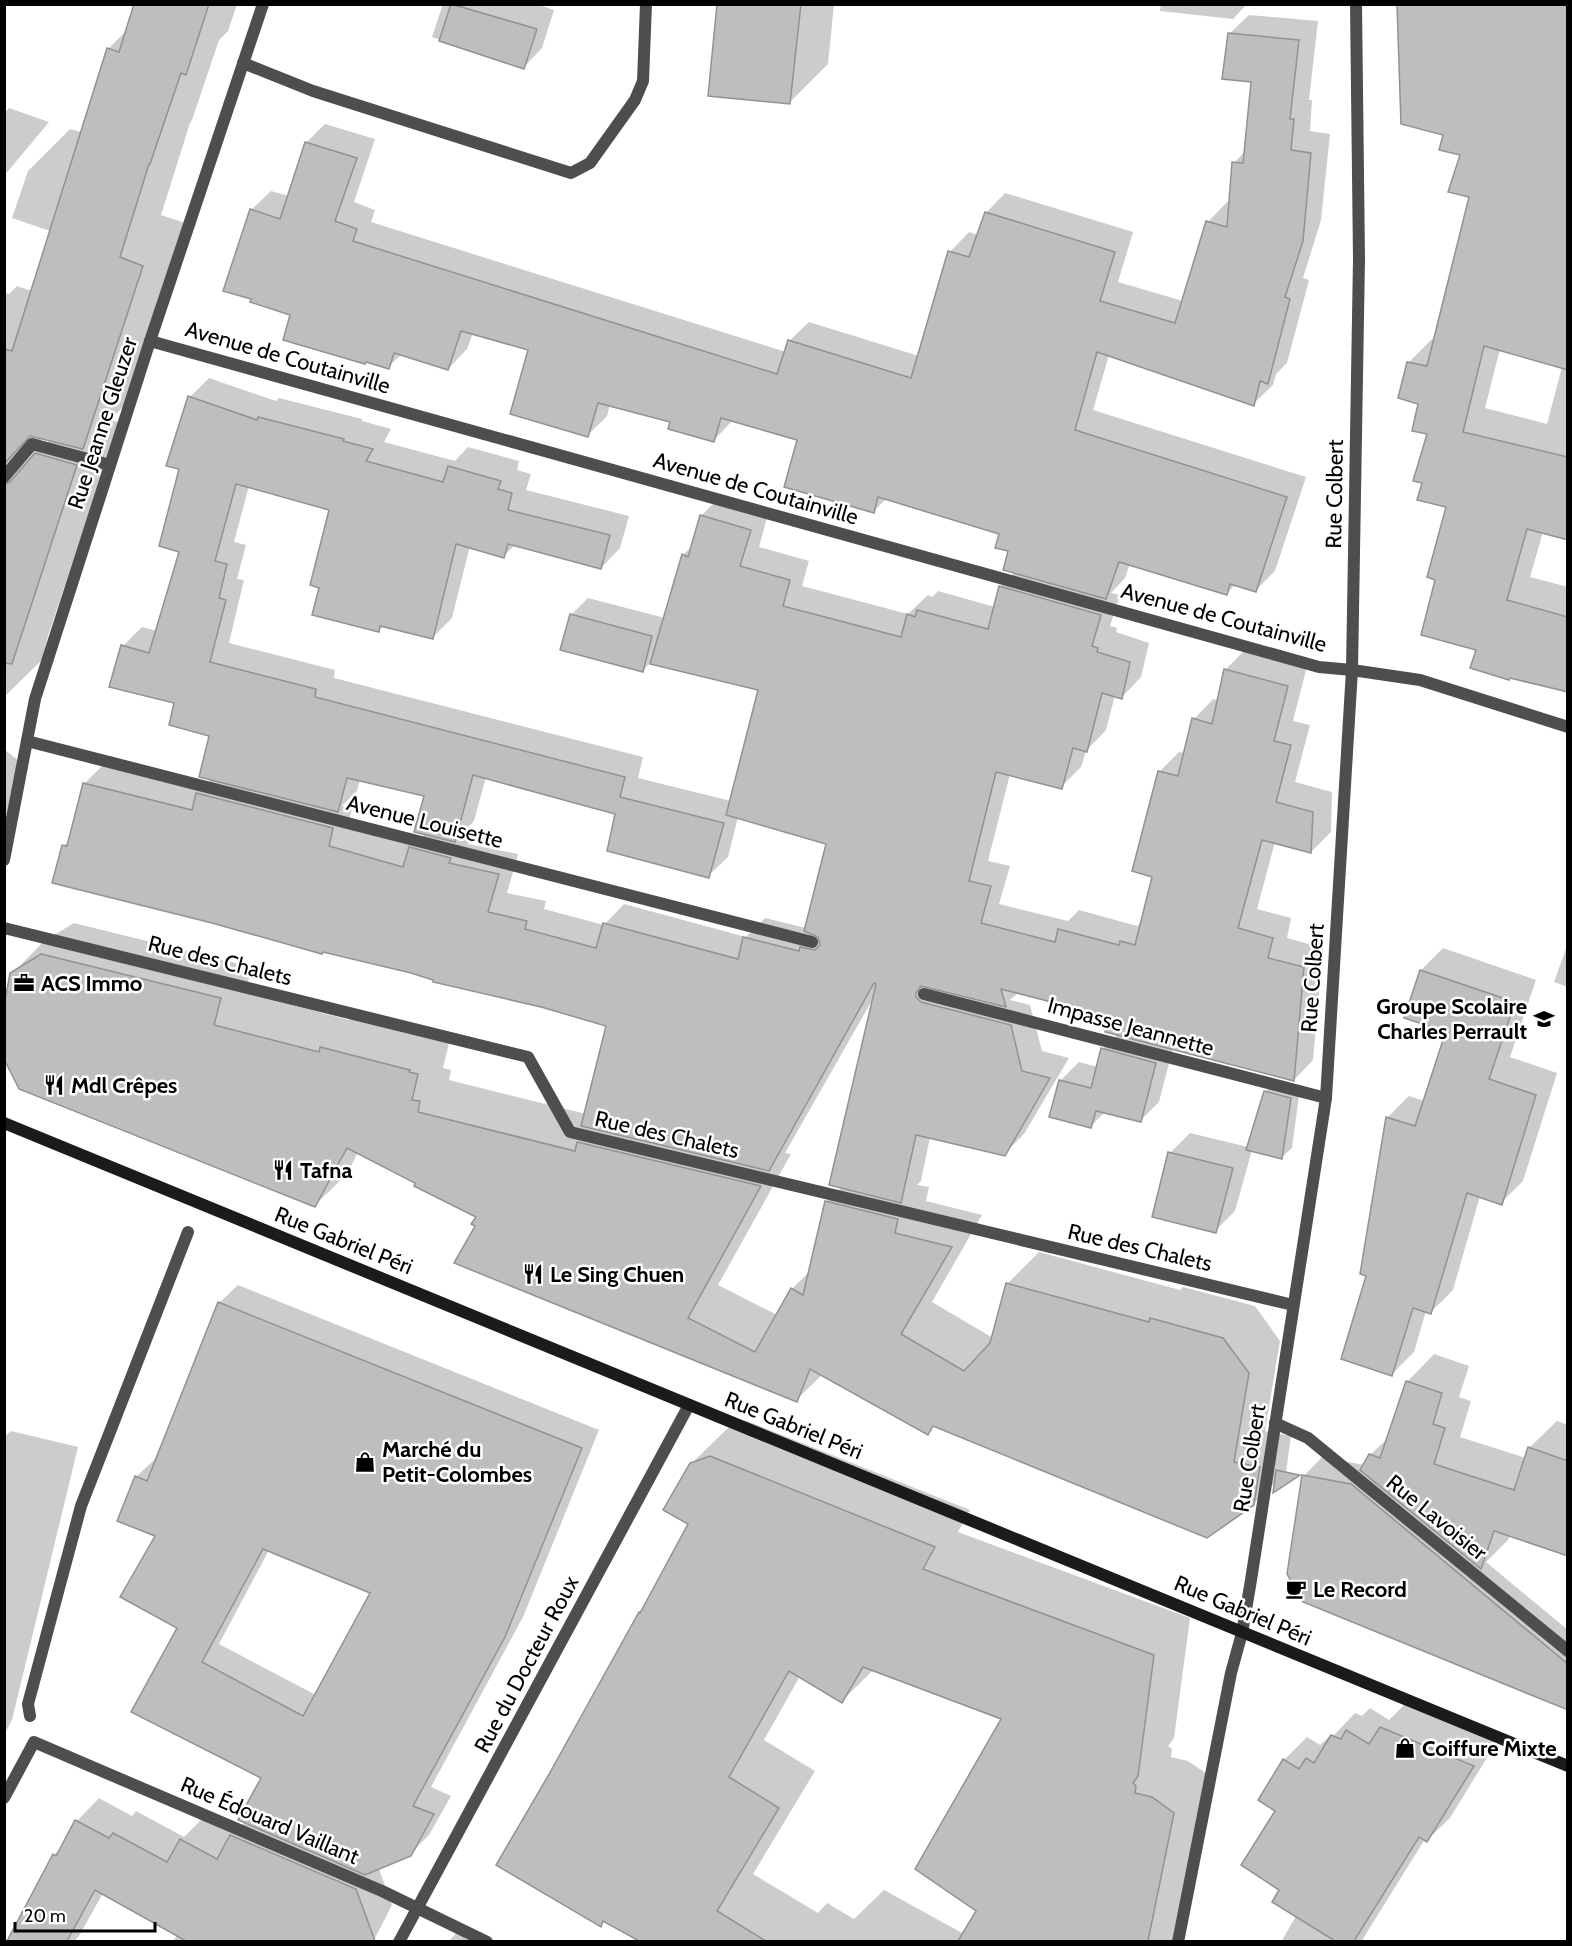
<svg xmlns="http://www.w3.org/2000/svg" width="1572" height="1946" font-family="Cabin,sans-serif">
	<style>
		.shadow { fill: #0003; fill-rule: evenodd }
		.building { fill: #bebebe; stroke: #929292; stroke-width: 1.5; fill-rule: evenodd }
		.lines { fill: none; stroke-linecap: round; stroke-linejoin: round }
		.service { stroke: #4e4e4e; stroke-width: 12 }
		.pedestrian { stroke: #4e4e4e; stroke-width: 12 }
		.minor { stroke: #4e4e4e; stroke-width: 12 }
		.secondary { stroke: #1b1b1b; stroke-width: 12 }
		.labels { text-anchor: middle; stroke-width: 5; stroke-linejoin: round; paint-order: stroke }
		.street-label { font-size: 22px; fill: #000; stroke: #fff }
		.poi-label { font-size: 22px; font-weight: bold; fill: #000; stroke: #fff; text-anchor: start }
	</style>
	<rect width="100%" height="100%" fill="#fff"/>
	<g class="shadow">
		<path d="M136,4H237L228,31L219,40L192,120L190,123L161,215L185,223L125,405L110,420L119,422L47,639L43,659L4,697V293L9,294L17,286L32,291L50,231L12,218L28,171L70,129L81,132L108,49L127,30ZM40,437L51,440L48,442H41Z"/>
		<polygon points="443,4 536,4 554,10 542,48 524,67 432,37"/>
		<polygon points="719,4 834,4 828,64 790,102"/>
		<polygon points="1161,4 1247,4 1233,19 1160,11"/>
		<path d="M1568,4V539L1543,532L1530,577L1568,587V690L1477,648L1437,579L1448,506L1424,482L1429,433L1420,403L1399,397L1409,362L1432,339H1435ZM1500,349L1562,367L1547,424L1485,408Z"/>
		<path d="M1249,15L1318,21L1309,100H1312L1310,131L1330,134L1321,220L1303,278L1309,280L1287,363L1276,374L1273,385L1253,404L1109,355L1093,410L1306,477L1275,571L1256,590L1236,584L1227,593L1130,564L1125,578L1111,593L1120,595L1110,626L1117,628L1116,632L1149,643L1141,677L1122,697L1115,695L1106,730L1086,751L1081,767L1061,787L1010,774L988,861L1010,866L999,904L1068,921L1079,910L1137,926L1141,922L1154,875L1159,772L1179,752L1185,753L1194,719L1213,699L1219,701L1225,670L1245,650L1307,666L1293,721L1310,725L1295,782L1332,792L1331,832L1311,852L1275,842L1257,909L1291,918L1287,938L1323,948L1313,1060L1294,1080L1173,1048L1159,1102L1140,1121L1105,1112L1091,1126L1060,1081L1079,1062L1098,1067L1103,1049L1118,1034L1111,1016L1019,992L1010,1000L1030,1005L1042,1051L1069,1058L1024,1134L1004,1154L930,1137L921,1181L917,1185L929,1187L926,1201L982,1215L932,1302L993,1338L1007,1284L1039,1252L1180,1290L1183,1287L1255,1306L1280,1341L1265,1431L1291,1436L1286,1472L1253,1504L935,1425L928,1433L823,1374L796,1400L477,1225L478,1216L358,1152L347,1174L315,1205L12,974L44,941L74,923L252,967L245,993L349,1020L353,1016L449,1043L443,1068L451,1070L449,1080L586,1114L608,1025L542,1006L324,951L322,952L54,882L64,846L70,839L84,784L104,764L202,789L212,778L210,735L123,646L142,627L157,631L181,551V468L190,397L209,378L276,401L279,398L362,419V421L391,429L384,442L455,461L468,447L519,461L517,470L531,474L526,490L629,516L620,548L601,568L515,545L504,556L470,546L452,618L432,638L384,625L378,631L321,587L331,509L249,486L234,542L246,545L237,579L244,580L229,643L335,670L334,678L643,757L638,778L731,801L760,688L651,662L643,670L571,615L588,598L665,618L683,555L693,545L701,516L721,496L769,510L759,547L809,561L802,586L908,614L928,595L932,597L938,591L995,607L1000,587L1015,572L1010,550L1001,533L887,498L874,511L799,439L733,420L713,441L672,421L610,404L607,416L588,435L530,349L473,333L467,349L448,369L402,354L388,367L292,314L251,210L271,191L289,196L306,143L325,124L375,139L354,202L375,210L371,222L786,352L789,341L809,322L919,356L950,252L969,232L978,235L986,213L1005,193L1133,232L1118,282L1183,301L1208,222L1227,202L1231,203L1234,163L1245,151L1252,80L1229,34ZM486,777L617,813L708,876L728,857L738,817L828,843L806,928L765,918L746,937L624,904L604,925L544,909L546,901L507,893L518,854L468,844L470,838L459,836L474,821ZM360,779L426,794V833L414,845L348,826L352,808L342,806L357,791ZM874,997L842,1187L826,1202L810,1271L792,1289L777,1315L718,1285L791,1154L785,1153Z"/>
		<polygon points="9,108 49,122 4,176 4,113"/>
		<polygon points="4,749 25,766 4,851"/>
		<polygon points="1568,943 1568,987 1554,982"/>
		<polygon points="1443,948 1536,980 1510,1057 1557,1073 1523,1181 1501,1203 1480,1196 1453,1290 1431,1312 1426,1311 1414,1352 1392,1374 1368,1276 1387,1118 1409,1096 1425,1101 1445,1039 1421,970"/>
		<polygon points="1275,1082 1300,1088 1292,1148 1282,1157 1252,1150 1235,1211 1215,1231 1170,1153 1190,1133 1248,1147 1266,1091"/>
		<path d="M238,1285L599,1430L523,1617L431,1787L451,1796L429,1835L410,1854L379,1869L392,1905L373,1942H173L177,1935L103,1893L79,1936L73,1942H12L54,1855L62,1847L77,1821L99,1798L132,1816L136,1811L184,1837L204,1817L234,1833L245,1822L263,1778L179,1628L157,1535L136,1477L155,1459L157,1460L219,1303ZM269,1550L372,1592L316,1695L219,1644Z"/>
		<polygon points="1434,1354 1469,1366 1459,1397 1471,1401 1460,1437 1526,1458 1529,1448 1557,1421 1568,1425 1568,1555 1510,1535 1508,1540 1486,1562 1568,1630 1568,1709 1304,1476 1322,1457 1364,1465 1370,1455 1388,1438 1407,1382"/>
		<path d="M747,1421L970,1510L958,1532L1190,1618L1174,1738L1168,1746L1172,1749L1171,1757L1188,1761L1210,1776L1176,1942H642L605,1920L601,1925L643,1610L690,1523L691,1464L729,1427ZM873,1670L1003,1718L978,1911L964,1934L884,1890L854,1919L827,1903L818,1913L753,1874L815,1771L764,1740L800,1676L842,1701Z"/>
		<polygon points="11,1431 78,1447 12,1720 4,1735 4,1437"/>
		<polygon points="1404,1705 1496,1743 1450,1818 1427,1840 1425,1839 1361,1942 1281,1942 1296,1916 1281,1890 1277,1810 1260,1800 1284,1760 1307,1737 1320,1745 1330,1736 1332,1737 1355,1713 1362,1716 1370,1708 1389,1720"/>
		<polygon points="462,1927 491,1942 448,1942"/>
	</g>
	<g class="building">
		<polygon points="134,4 209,4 186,75 181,73 150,164 149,164 120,257 143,266 83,449 30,436 4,464 4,349 12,351 107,48 119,52"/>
		<polygon points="451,4 537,29 524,69 439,41"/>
		<polygon points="717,4 801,4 790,104 708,96"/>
		<polygon points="1397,4 1568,4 1568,370 1484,346 1463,432 1568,457 1568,540 1527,529 1507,600 1568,617 1568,692 1510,678 1509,680 1470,668 1476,650 1421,635 1435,580 1427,577 1446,507 1417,500 1422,483 1413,481 1427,434 1412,431 1418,404 1398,398 1407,362 1427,366 1469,197 1448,192 1460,155 1439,150 1443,135 1401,124"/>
		<polygon points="1228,33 1299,40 1290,119 1294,119 1291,150 1311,153 1303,241 1285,297 1290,299 1268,384 1260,381 1254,406 1097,352 1075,430 1287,497 1256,592 1230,584 1227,595 1119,562 1106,599 1003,570 1008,551 995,548 999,534 878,497 874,513 784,487 797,440 721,418 714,442 668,429 670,422 598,403 588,437 510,414 528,350 461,331 448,370 394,353 389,369 366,362 365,364 283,340 290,315 250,302 251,299 223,291 250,209 280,219 305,142 357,158 335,221 357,229 353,241 777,374 788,340 911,378 948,251 969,257 985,212 1115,252 1100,301 1175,323 1206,221 1227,227 1232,162 1243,163 1251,82 1222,79"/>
		<polygon points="188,396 257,420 258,417 344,439 343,441 373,449 366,461 443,482 448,466 501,481 498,489 512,493 508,510 610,535 601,569 508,544 504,558 456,544 433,639 380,626 379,632 312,615 319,588 310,585 329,510 236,484 215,561 227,564 219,598 226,600 210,662 316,689 315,697 625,777 620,797 724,823 709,878 607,851 615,814 473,775 455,842 414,832 424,796 347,778 338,812 199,777 209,736 169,725 174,703 109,687 121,645 149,653 179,552 159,546 179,469 166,466"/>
		<polygon points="35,453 77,465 12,664 4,663 4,485 10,482"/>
		<polygon points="700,515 751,530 740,566 790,580 783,606 901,637 907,614 915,617 917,610 988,629 999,586 1101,615 1092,646 1098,648 1097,652 1130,662 1122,699 1102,693 1087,752 1073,748 1062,789 996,772 969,881 991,886 981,923 1055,942 1058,929 1119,945 1120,941 1135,945 1152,877 1132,871 1158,771 1178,776 1192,718 1212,724 1224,669 1288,686 1274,741 1291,745 1276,802 1313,812 1311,853 1262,840 1238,928 1273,938 1268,958 1304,967 1294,1081 1105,1032 1110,1017 1001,989 1006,1007 921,986 916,993 916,997 921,1002 1011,1025 1022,1071 1050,1078 1005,1156 916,1135 901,1203 829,1185 876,984 874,983 769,1171 581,1126 606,1026 541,1007 433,982 433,980 411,973 323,952 322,954 212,923 52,883 62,845 67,846 83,783 192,810 196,793 333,828 329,846 403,867 409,847 451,858 449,863 499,874 488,912 527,921 525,929 596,948 603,923 738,959 743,937 799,951 800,947 815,950 820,945 818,937 804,931 826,844 726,815 758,690 650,664 682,554 688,557"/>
		<polygon points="570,614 652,636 643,672 560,650"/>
		<polygon points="41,954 221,998 214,1025 319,1052 320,1047 410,1070 409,1072 418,1074 412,1100 420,1101 418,1112 575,1151 577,1142 761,1186 688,1318 755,1352 791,1288 803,1295 825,1201 898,1219 895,1233 952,1247 901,1334 964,1371 990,1343 1006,1283 1149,1322 1150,1318 1223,1338 1249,1373 1234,1462 1260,1467 1254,1505 1207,1538 933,1426 928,1435 810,1369 797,1402 454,1263 475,1226 471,1224 476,1217 414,1186 415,1183 347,1148 315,1207 19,1089 4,1059 4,1006 10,973"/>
		<polygon points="1420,970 1515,1002 1489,1079 1536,1095 1502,1205 1467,1193 1431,1314 1413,1308 1392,1376 1341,1359 1366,1276 1360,1274 1386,1117 1415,1126 1443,1040 1435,1037 1438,1029 1404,1018"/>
		<polygon points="1101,1048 1156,1063 1141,1122 1096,1111 1091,1128 1049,1117 1059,1080 1091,1088"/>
		<polygon points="1264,1091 1291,1098 1282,1159 1246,1150"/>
		<polygon points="1168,1152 1233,1168 1216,1233 1152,1217"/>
		<path d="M218,1302L582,1448L505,1637L413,1806L434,1814L411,1856L365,1875L238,1820L261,1778L131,1712L177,1628L120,1597L155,1536L117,1521L135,1476L147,1481ZM263,1549L370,1593L303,1716L202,1662Z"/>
		<polygon points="1406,1381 1442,1393 1433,1424 1445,1428 1434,1464 1514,1490 1528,1447 1568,1461 1568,1556 1494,1531 1481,1569 1360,1470 1369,1454 1380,1458"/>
		<polygon points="710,1456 935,1547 923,1569 1154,1655 1138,1776 1133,1783 1136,1786 1135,1793 1152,1797 1174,1813 1148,1941 958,1941 976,1911 915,1869 1001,1719 863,1667 842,1703 789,1671 729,1777 779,1808 717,1911 766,1941 639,1941 603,1921 601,1927 496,1865 548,1776 639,1612 640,1613 688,1524 663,1510 690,1463"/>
		<polygon points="1276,1470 1300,1475 1273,1493"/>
		<polygon points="1302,1475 1351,1484 1568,1664 1568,1710 1303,1602 1287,1574"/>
		<polygon points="1380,1727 1474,1766 1427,1842 1419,1837 1354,1941 1335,1941 1272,1902 1279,1890 1241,1865 1275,1811 1258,1800 1283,1759 1299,1769 1306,1758 1314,1763 1331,1735 1341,1739 1346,1730 1369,1744"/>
		<polygon points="75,1820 109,1838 113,1833 167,1862 180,1839 217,1859 230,1835 356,1889 375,1941 186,1941 95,1890 67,1941 7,1941 53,1854 56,1856"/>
	</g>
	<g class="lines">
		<polyline class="service" points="243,63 313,91 571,173 590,163 635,100 643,81 646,4"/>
		<g class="pedestrian">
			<polyline points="4,477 32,444 110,465"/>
			<polyline points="30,1716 28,1704 81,1506 188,1232"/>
		</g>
		<g class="minor">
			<polyline points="150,341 1319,667 1352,670 1420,680 1568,727"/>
			<polyline points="27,741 812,942"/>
			<polyline points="4,860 35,699 150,341 263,4"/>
			<polyline points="4,928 528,1057 570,1132 1293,1305"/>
			<polyline points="924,994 1326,1098"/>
			<polyline points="1275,1423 1308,1438 1568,1651"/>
			<polyline points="4,1798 34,1742 382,1891 487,1942"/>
			<polyline points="399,1942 689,1405"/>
			<polyline points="1178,1942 1231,1673 1242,1633 1251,1580 1326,1098 1352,670 1359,259 1356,4"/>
		</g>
		<polyline class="secondary" points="4,1123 1568,1766"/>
	</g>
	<defs>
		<g id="office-bare" transform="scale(1.62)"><path d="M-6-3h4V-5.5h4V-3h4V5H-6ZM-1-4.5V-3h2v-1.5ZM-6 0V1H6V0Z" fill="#000" stroke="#fff" stroke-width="2.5" paint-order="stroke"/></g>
		<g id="school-bare" transform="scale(1.62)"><path d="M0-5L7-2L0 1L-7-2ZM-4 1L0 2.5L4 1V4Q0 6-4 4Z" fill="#000" stroke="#fff" stroke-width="2.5" paint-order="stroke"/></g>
		<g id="restaurant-bare" transform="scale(1.62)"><path d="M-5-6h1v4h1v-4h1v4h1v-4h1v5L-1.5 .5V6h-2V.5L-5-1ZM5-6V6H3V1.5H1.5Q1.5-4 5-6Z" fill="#000" stroke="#fff" stroke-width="2.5" paint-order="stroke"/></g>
		<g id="shop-bare" transform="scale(1.62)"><path d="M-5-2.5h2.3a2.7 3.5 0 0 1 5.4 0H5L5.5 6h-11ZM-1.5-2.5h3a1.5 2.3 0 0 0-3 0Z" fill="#000" stroke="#fff" stroke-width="2.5" paint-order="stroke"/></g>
		<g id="cafe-bare" transform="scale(1.62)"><path d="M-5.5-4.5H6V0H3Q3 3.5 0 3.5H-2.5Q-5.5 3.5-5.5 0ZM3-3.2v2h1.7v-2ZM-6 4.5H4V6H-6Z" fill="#000" stroke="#fff" stroke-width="2.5" paint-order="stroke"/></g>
	</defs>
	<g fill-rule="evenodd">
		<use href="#office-bare" x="24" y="983"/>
		<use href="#school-bare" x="1544" y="1019"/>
		<use href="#restaurant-bare" x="54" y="1085"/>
		<use href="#restaurant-bare" x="283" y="1170"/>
		<use href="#restaurant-bare" x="533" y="1274"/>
		<use href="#shop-bare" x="365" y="1462"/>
		<use href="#cafe-bare" x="1296" y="1589"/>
		<use href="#shop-bare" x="1405" y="1748"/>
	</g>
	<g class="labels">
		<g class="street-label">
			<text transform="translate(288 357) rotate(16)" y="8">Avenue de Coutainville</text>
			<text transform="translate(102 423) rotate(-72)" y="8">Rue Jeanne Gleuzer</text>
			<text transform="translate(756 488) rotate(16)" y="8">Avenue de Coutainville</text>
			<text transform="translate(1334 494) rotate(-89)" y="8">Rue Colbert</text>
			<text transform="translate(1224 617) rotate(15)" y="8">Avenue de Coutainville</text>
			<text transform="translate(425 821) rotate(14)" y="8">Avenue Louisette</text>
			<text transform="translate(220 960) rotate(14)" y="8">Rue des Chalets</text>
			<text transform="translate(1312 978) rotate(-86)" y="8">Rue Colbert</text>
			<text transform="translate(1131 1026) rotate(15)" y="8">Impasse Jeannette</text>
			<text transform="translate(667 1134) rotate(13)" y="8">Rue des Chalets</text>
			<text transform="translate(344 1240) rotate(22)" y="8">Rue Gabriel Péri</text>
			<text transform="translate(1140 1247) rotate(13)" y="8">Rue des Chalets</text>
			<text transform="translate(794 1425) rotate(22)" y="8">Rue Gabriel Péri</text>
			<text transform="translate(1249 1458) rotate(-81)" y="8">Rue Colbert</text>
			<text transform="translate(1437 1517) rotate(39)" y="8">Rue Lavoisier</text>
			<text transform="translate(1243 1610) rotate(23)" y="8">Rue Gabriel Péri</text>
			<text transform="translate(526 1664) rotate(-62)" y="8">Rue du Docteur Roux</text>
			<text transform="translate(270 1820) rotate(23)" y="8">Rue Édouard Vaillant</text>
		</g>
		<g class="poi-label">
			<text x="41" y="991">ACS Immo</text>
			<text x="1527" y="1014" text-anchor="end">Groupe Scolaire<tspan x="1527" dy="25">Charles Perrault</tspan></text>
			<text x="71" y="1093">Mdl Crêpes</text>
			<text x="300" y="1178">Tafna</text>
			<text x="550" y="1282">Le Sing Chuen</text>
			<text x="382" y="1457">Marché du<tspan x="382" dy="25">Petit-Colombes</tspan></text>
			<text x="1313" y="1597">Le Record</text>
			<text x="1422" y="1756">Coiffure Mixte</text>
		</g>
	</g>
	<rect width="1572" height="1946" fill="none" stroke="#000000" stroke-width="12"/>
	<path d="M15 1922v9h140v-9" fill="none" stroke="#000000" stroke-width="3"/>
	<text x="24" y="1922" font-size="18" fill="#000000" stroke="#ffffff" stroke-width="4.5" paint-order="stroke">20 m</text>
</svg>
